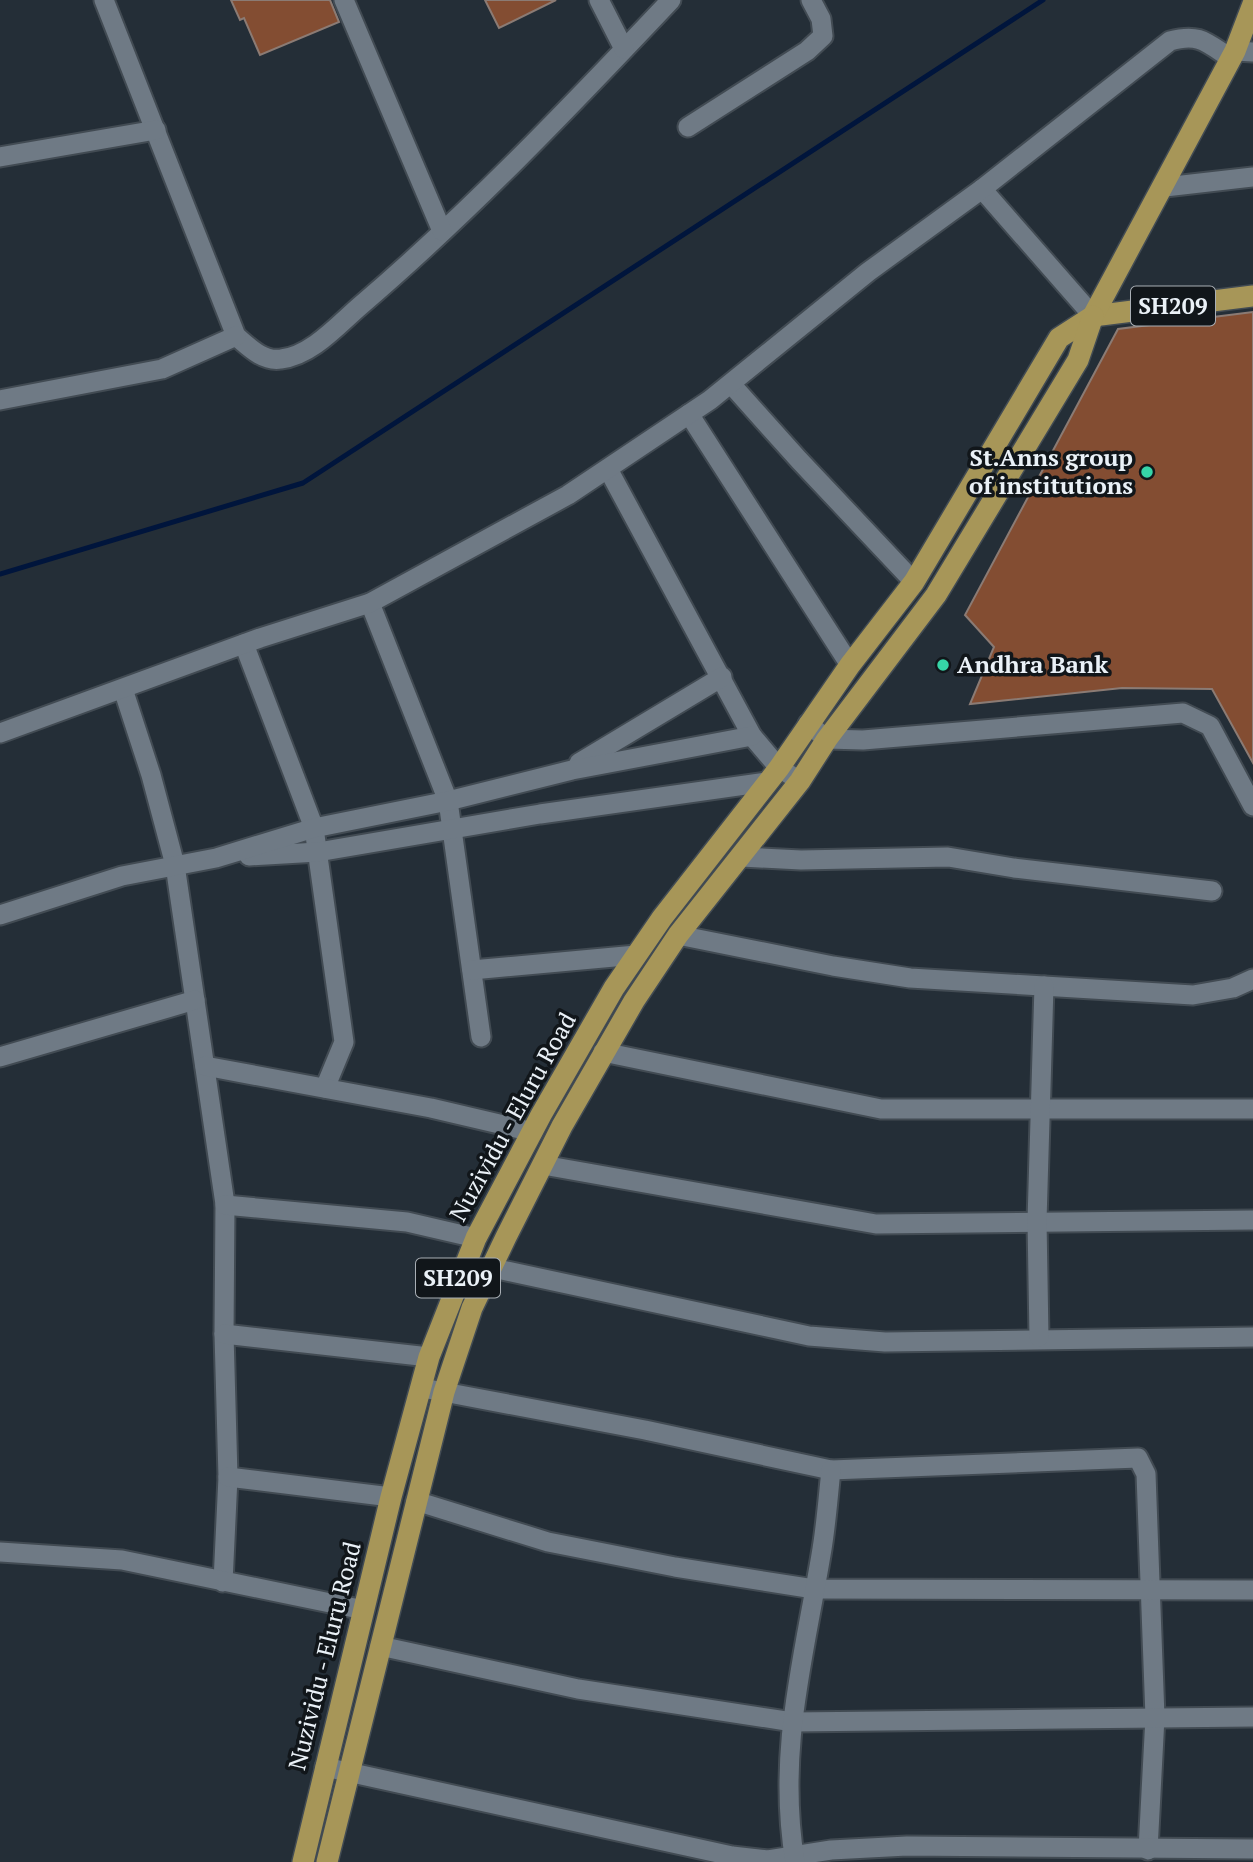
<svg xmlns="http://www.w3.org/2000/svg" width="1253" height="1862" font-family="'PT Serif',serif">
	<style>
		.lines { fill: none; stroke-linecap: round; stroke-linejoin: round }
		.stream { stroke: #00153c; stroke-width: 5 }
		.building { fill: #834d32; stroke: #8b7b74; stroke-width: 2 }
		.minor-casing { stroke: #424b53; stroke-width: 23 }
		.major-casing { stroke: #424b53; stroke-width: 24 }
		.minor { stroke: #6f7a85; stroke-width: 19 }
		.major { stroke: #a79658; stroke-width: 21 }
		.poi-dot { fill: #36d4a7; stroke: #11161a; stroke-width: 2.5 }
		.labels { text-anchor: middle; stroke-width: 7; stroke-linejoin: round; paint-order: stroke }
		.shield { fill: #11161a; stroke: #a9afb5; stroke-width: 2 }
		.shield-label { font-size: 23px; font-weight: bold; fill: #eaf1f7 }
		.poi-label { font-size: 24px; font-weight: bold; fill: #eaf1f7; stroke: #11161a; text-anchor: end }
		.street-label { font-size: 24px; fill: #eaf1f7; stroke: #11161a }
	</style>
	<rect width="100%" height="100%" fill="#242e37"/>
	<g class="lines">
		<polyline class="stream" points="0,574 303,483 1043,0"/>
	</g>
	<g class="building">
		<polygon points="231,0 330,0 339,22 260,55 244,18 240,20"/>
		<polygon points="485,0 556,0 499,28"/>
		<polygon points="1253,312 1253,763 1212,689 1122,688 970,704 994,647 965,615 1118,329"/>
	</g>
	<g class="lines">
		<g class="minor-casing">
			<g id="minor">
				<path d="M104,0L236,336C249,347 263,362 281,359C311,356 338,325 360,306C470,212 571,106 671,0"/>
				<polyline points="344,0 442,231"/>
				<polyline points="599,0 624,49"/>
				<polyline points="1235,51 1253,52"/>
				<polyline points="688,127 807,51 823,36 821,19 811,0"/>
				<polyline points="0,157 156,130"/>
				<polyline points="1165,187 1253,177"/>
				<polyline points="982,189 1093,316"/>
				<polyline points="731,384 799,460 914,582"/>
				<polyline points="0,400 162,369 236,336"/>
				<polyline points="689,414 850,665"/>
				<polyline points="608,469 752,736 779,768 800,781"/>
				<polyline points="370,603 448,801 481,1037"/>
				<polyline points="244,644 314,828 344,1042 325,1088"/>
				<polyline points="123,689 151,775 175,865 225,1204 224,1334 228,1477 223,1582"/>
				<polyline points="808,724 827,739 863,740 1183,713 1210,726 1253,806"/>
				<path d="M0,733L260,638L370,603L568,495L710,400L868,272L982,189L1170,41C1199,33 1206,42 1230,58"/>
				<polyline points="579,763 722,677"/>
				<polyline points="249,856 318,852 540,814 767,782"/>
				<polyline points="742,857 801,860 948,857 1014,868 1212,891"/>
				<polyline points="0,915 122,876 216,858 314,828 448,801 572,770 752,736"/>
				<polyline points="678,935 833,966 910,978 1193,995 1233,988 1253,979"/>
				<polyline points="472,970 636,955"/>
				<polyline points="603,1052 881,1109 1253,1109"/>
				<polyline points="0,1057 195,1000"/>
				<polyline points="205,1066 431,1108 533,1132"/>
				<polyline points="543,1165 876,1224 1253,1220"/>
				<polyline points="225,1205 407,1222 476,1238"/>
				<polyline points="493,1268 809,1336 885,1342 1253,1337"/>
				<polyline points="224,1334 429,1357"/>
				<polyline points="1039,1337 1037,1221 1044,986"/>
				<polyline points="428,1389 645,1430 831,1470 1138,1458 1146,1474 1155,1717 1148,1850"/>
				<polyline points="228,1477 391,1497"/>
				<polyline points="416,1501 548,1542 675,1567 814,1589 1253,1590"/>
				<polyline points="0,1552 122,1560 364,1610"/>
				<polyline points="380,1646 578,1689 793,1722 1253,1717"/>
				<polyline points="325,1767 732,1856 768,1860 831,1850 907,1846 1253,1849"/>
				<path d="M795,1862C777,1753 803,1662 821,1555C826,1527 828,1498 831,1470"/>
			</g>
		</g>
		<g class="major-casing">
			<g id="major">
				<polyline points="1093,316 1253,296"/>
				<polyline points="303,1862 391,1497 429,1357 476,1238 541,1115 614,988 662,918 779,768 850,665 914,582 1059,338 1093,316 1235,51 1253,4"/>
				<polyline points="327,1862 444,1392 472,1308 506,1237 562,1126 634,1001 678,935 800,781 827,739 936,595 1078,360 1093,316"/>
			</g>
		</g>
		<use href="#minor" class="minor"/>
		<use href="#major" class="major"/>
	</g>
	<g class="poi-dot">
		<circle cx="1147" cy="472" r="7"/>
		<circle cx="943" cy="665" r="7"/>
	</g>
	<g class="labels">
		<g class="shield">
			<rect x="1131" y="286.5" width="84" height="39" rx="5"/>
			<rect x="416" y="1258.5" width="84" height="39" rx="5"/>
		</g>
		<g class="shield-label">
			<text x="1173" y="314">SH209</text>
			<text x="458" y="1286">SH209</text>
		</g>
		<g class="poi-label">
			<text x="1133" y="466">St.Anns group<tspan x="1133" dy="28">of institutions</tspan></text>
			<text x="957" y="673" text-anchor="start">Andhra Bank</text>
		</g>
		<g class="street-label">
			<text transform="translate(513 1117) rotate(-61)" y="8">Nuzividu - Eluru Road</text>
			<text transform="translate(325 1656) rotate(-76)" y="8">Nuzividu - Eluru Road</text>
		</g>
	</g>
</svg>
